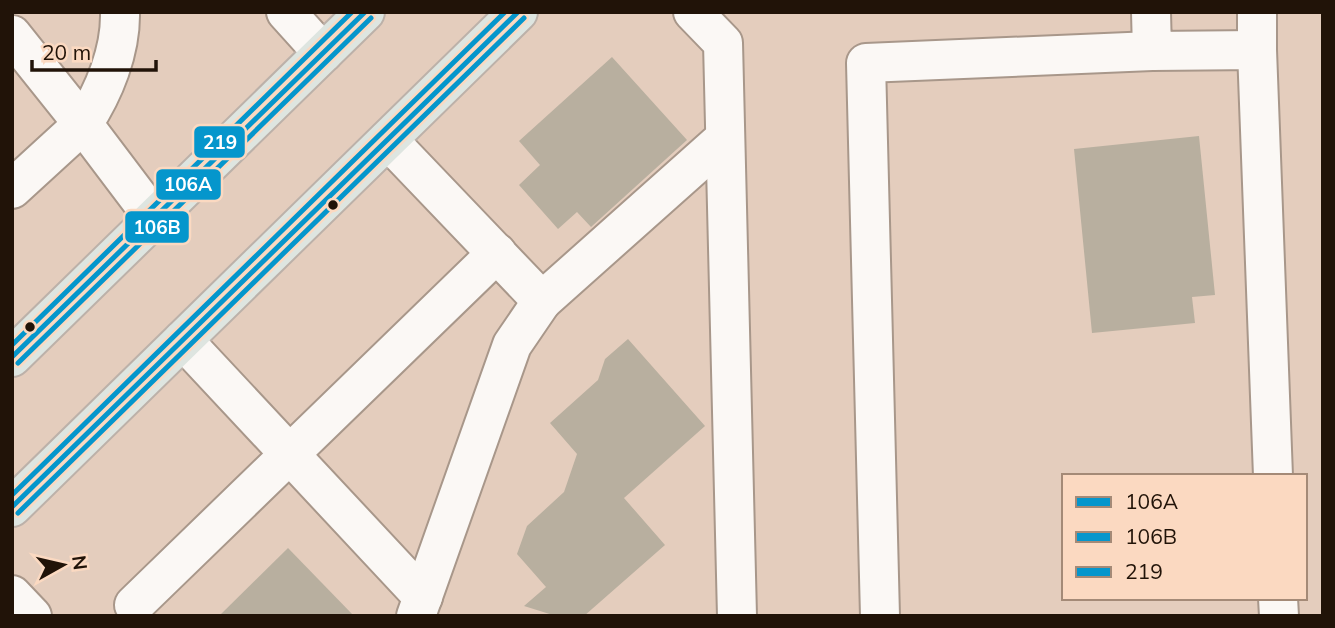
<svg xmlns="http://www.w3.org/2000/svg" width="1335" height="628" font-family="Mulish,sans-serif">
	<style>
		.building { fill: #b8af9f }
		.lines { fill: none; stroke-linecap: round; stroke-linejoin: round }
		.minor-casing { stroke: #a8978a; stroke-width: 42 }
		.major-casing { stroke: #bcb1a9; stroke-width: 42 }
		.minor { stroke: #fbf8f5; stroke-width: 38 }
		.major { stroke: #dee5e0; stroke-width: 38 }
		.bus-1-casing { stroke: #fbd9c1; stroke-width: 10 }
		.bus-2-casing { stroke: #fbd9c1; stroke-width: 10 }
		.bus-3-casing { stroke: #fbd9c1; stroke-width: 10 }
		.bus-1 { stroke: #0596cc; stroke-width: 5 }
		.bus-2 { stroke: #0596cc; stroke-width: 5 }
		.bus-3 { stroke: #0596cc; stroke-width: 5 }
		.bus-dot { fill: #211308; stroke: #fbd9c1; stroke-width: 2.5 }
		.line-badge { stroke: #fbd9c1; stroke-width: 2.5 }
		.badge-label { font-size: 19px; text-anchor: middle; font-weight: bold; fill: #fff }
	</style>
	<rect width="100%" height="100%" fill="#e4cdbd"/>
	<g class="building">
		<polygon points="612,57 687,140 591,227 577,212 558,229 519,185 540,165 519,141"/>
		<polygon points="1199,136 1215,295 1192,297 1195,323 1092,333 1074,149"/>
		<polygon points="628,339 705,426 624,498 665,545 584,616 556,616 524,606 546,587 517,554 527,526 564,492 577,454 550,423 598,380 605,359"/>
		<polygon points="288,548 354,616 219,616"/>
	</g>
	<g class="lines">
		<g class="minor-casing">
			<g id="minor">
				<path d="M120,12C121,51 104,92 83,124L154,218"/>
				<polyline points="286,12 323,53"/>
				<polyline points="693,12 723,43 737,616"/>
				<polyline points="1151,12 1152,51 1257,50 1273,476"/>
				<polyline points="1257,12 1257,50"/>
				<polyline points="12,35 83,124 12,189"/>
				<polyline points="388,140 542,301 725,138"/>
				<polyline points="183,340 423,597"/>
				<polyline points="12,595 32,616"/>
				<polyline points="1278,598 1279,616"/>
				<polyline points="134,605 497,253"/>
				<polyline points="416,616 512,345 542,301"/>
				<polyline points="880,616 866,63 1152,51"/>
			</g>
		</g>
		<g class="major-casing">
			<g id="major">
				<polyline points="12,357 365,12"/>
				<polyline points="12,507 518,12"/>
			</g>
		</g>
		<use href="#minor" class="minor"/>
		<use href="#major" class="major"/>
		<g class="bus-1-casing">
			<g id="bus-1">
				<polyline points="12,357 365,12"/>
				<polyline points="12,507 518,12"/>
			</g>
		</g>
		<g class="bus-2-casing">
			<g id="bus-2">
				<polyline points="18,363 371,18"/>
				<polyline points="18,513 524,18"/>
			</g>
		</g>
		<g class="bus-3-casing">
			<g id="bus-3">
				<polyline points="12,345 352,12"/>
				<polyline points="12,495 505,12"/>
			</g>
		</g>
		<use href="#bus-1" class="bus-1"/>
		<use href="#bus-2" class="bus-2"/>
		<use href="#bus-3" class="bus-3"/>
	</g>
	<g class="bus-dot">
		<circle cx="333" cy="205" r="6"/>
		<circle cx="30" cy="327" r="6"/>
	</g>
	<g class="line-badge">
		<rect x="193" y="125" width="53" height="34" rx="7" fill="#0596cc"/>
		<rect x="155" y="168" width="67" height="33" rx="7" fill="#0596cc"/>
		<rect x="124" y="210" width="66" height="34" rx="7" fill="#0596cc"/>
	</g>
	<g class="badge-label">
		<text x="220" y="149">219</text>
		<text x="188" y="191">106A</text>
		<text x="157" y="234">106B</text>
	</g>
	<rect width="1335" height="628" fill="none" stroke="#211308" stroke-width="28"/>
	<rect x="1062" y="474" width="245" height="126" fill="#fbd9c1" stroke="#a48a77" stroke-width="2"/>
	<rect x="1076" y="497" width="35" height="10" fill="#0596cc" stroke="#a48a77" stroke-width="2"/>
	<text x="1125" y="509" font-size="21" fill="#211308">106A</text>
	<rect x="1076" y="532" width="35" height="10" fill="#0596cc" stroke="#a48a77" stroke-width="2"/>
	<text x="1125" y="544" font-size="21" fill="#211308">106B</text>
	<rect x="1076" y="567" width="35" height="10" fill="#0596cc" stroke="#a48a77" stroke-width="2"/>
	<text x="1125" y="579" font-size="21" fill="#211308">219</text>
	<g transform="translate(63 565) rotate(82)" stroke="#fbd9c1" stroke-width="5" paint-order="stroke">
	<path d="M0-5L12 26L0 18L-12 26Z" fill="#211308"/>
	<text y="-10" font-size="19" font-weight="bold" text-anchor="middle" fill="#211308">N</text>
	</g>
	<path d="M32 60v10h124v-10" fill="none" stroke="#211308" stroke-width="3.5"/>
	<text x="42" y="60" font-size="21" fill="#211308" stroke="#fbd9c1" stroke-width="5" paint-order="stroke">20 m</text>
</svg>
